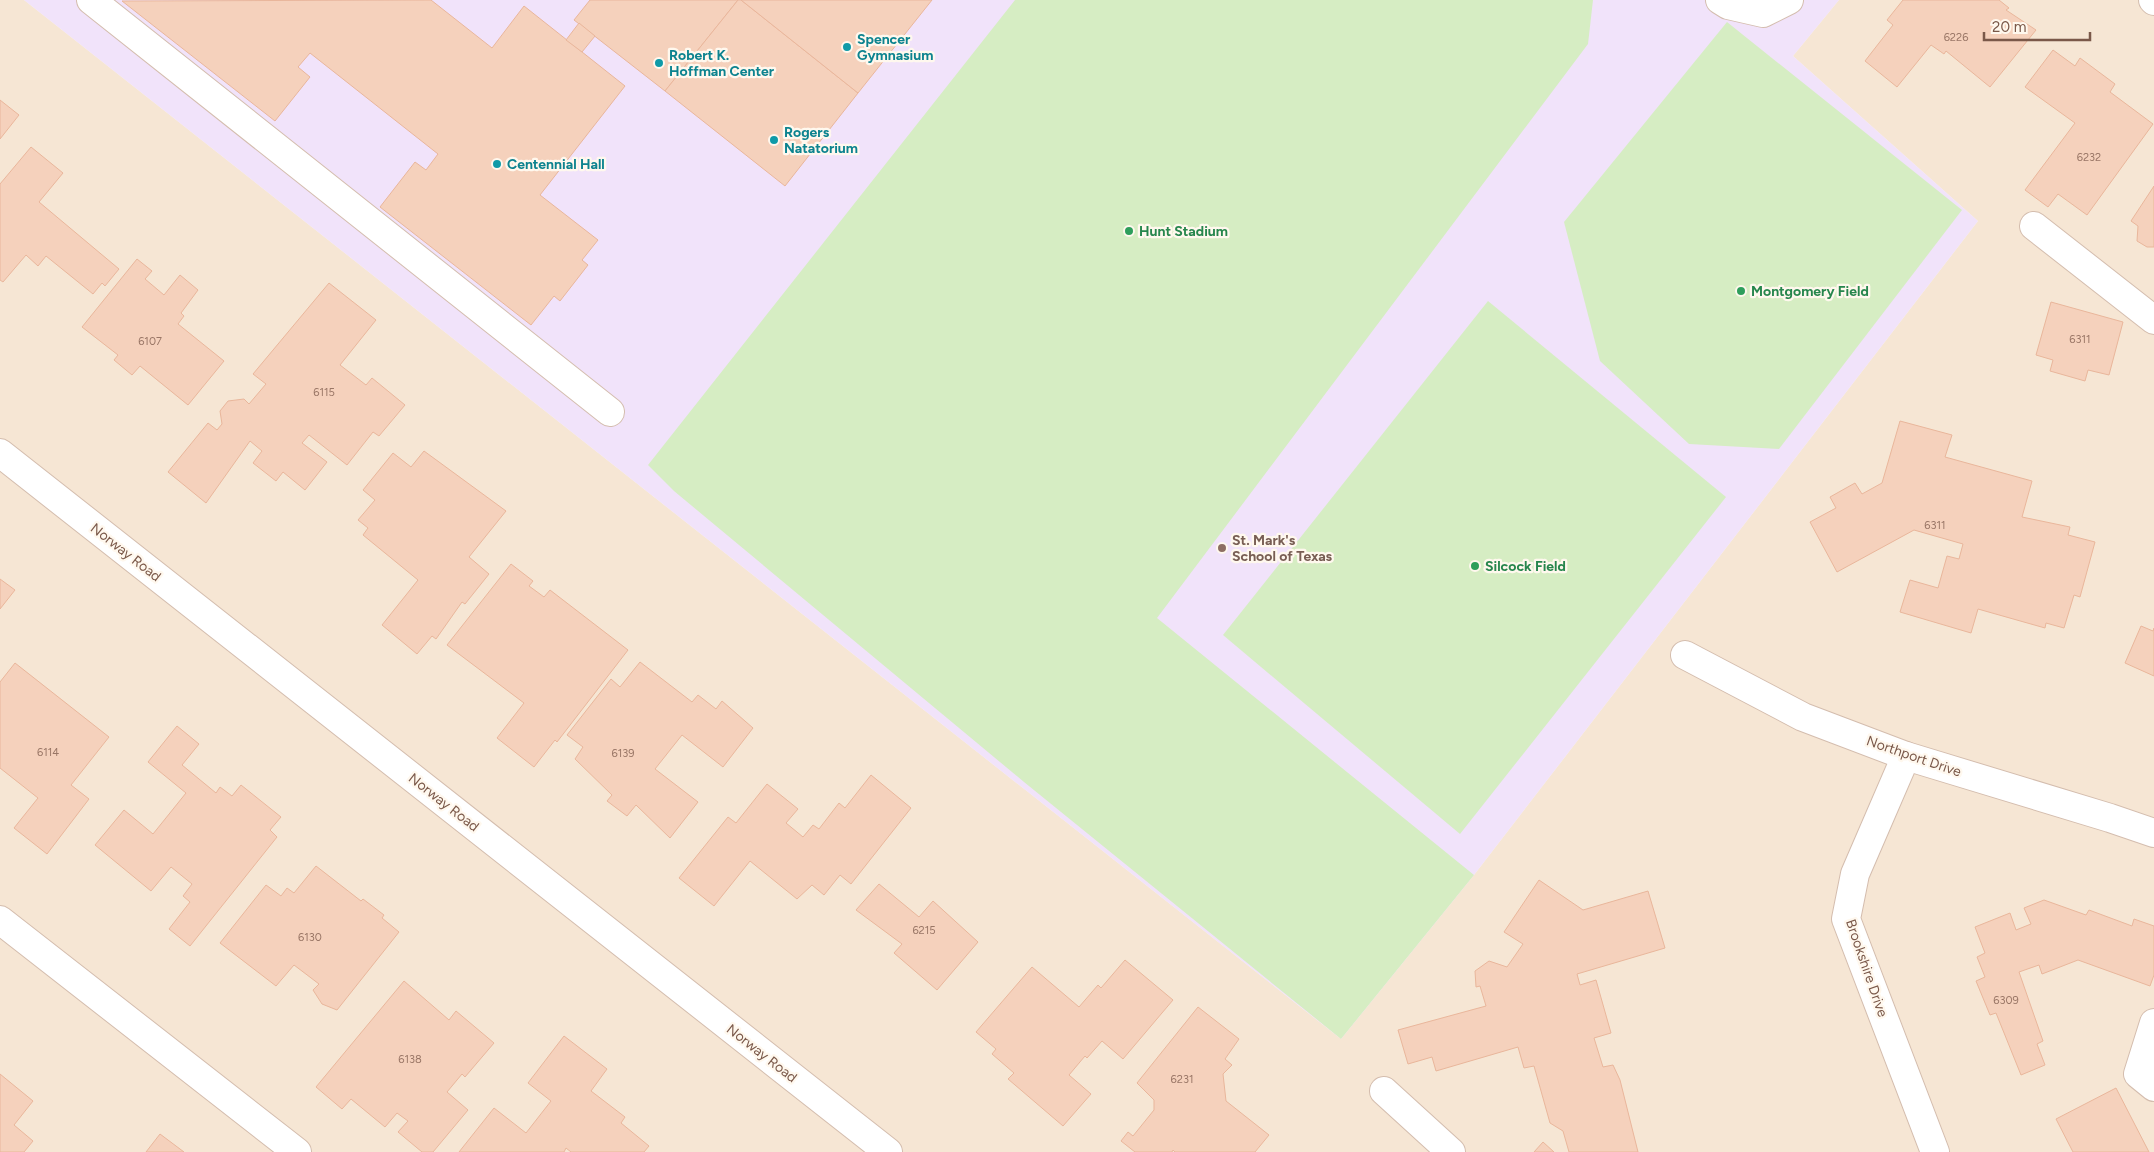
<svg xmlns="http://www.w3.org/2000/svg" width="2154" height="1152" font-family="Figtree,sans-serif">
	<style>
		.residential { fill: #f6e6d4 }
		.education { fill: #f1e3fa }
		.green { fill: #d6edc3 }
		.building { fill: #f5d1bc; stroke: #e9b69b }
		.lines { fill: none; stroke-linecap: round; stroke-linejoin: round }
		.minor-casing { stroke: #d4bdae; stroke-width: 30 }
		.minor { stroke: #fff; stroke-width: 28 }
		.culture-dot { fill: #0f9aa8; stroke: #fff8ee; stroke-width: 2 }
		.leisure-dot { fill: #2e9e5b; stroke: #fff8ee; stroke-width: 2 }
		.education-dot { fill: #8d6e63; stroke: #fff8ee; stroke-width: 2 }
		.labels { text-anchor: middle; stroke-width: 4.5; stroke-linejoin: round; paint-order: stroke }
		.number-label { font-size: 11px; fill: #997666 }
		.culture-label { font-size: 14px; font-weight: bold; fill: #0d838f; stroke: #fff8ee; text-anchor: start }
		.leisure-label { font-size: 14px; font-weight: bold; fill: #27864d; stroke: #fff8ee; text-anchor: start }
		.education-label { font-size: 14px; font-weight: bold; fill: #785e54; stroke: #fff8ee; text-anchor: start }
		.street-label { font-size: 14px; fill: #7a5849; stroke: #fff8ee }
	</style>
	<rect width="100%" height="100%" fill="#fef4e7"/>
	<polygon class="residential" points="0,0 24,0 1341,1039 1474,875 1978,221 1793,56 1839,0 2154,0 2154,1152 0,1152"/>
	<polygon class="education" points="24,0 1839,0 1793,56 1978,221 1474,875 1341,1039"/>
	<g class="green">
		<polygon points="1015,0 1593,0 1588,44 1157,618 1474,875 1341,1039 1024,782 674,491 648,465"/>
		<polygon points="1727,22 1962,210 1779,449 1689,444 1600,361 1564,222"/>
		<polygon points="1488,301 1726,497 1460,834 1223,635"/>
	</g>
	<g class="building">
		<polygon points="431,0 492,48 524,6 625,86 540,195 598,240 582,260 588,265 560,301 554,296 531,325 380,207 415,162 426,170 438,154 310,53 298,67 310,77 275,121 122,1"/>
		<polygon points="590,0 738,0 665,91 574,20"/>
		<polygon points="738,0 741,0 858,93 785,186 665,91"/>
		<polygon points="741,0 932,0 858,93"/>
		<polygon points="1903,0 1999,0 2009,8 2006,10 2036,30 1990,87 1946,51 1944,54 1931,45 1897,87 1865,61 1893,25 1887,20"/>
		<polygon points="579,23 595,36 582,52 566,40"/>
		<polygon points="2053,50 2075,66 2080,58 2115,84 2110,92 2153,124 2087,215 2058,194 2048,207 2025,190 2075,123 2025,87"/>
		<polygon points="0,100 19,115 0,139"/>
		<polygon points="31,147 63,173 39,202 119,269 105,286 102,283 93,294 46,256 38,266 26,255 3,282 0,280 0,184"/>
		<polygon points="2154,186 2154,247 2147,247 2137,241 2138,226 2131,221"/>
		<polygon points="137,259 152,271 145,279 164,295 180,275 198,290 181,313 184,316 178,324 224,361 188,405 140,366 132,375 114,360 118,355 82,327"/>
		<polygon points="329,283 376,320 340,365 366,385 372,378 405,405 379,436 373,432 347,465 309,435 302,443 327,462 305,490 283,472 276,481 253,463 262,451 250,441 206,503 168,472 208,423 217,430 222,424 220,411 228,401 244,399 249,404 266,384 253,374"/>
		<polygon points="2051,302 2123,322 2109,375 2088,370 2085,381 2050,371 2053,360 2036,355"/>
		<polygon points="1900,421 1952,435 1945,457 2032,481 2022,517 2070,527 2068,535 2095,542 2080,597 2074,595 2064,628 2046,623 2045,628 1978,609 1971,633 1900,612 1910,580 1938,588 1947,556 1959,559 1963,544 1914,530 1837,572 1810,522 1836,508 1830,497 1855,483 1862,494 1882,483"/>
		<polygon points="424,451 506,511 469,557 489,574 465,604 462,602 436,639 432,636 417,654 382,625 418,580 363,535 368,528 358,520 375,500 363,490 393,453 411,467"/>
		<polygon points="511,564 533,581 529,586 544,597 550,590 628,650 557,742 555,740 534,767 497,738 524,703 447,645"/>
		<polygon points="0,579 15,590 0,609"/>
		<polygon points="2141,626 2153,631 2154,628 2154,676 2125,663"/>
		<polygon points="640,662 692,702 698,695 716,709 722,701 753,728 723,767 682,735 655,769 698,802 670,838 636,805 627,816 607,801 612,795 575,759 583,747 567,735 611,679 620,687"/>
		<polygon points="15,663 109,737 71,785 89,799 47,854 14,828 38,798 0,768 0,682"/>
		<polygon points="177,726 199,744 182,765 216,793 220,787 232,796 241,785 281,817 270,830 277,837 190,946 169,929 190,902 183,896 192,884 171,867 151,891 95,845 124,810 153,834 186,793 148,762"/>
		<polygon points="871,775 911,808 851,884 840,875 824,895 812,885 797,899 750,861 714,906 679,878 728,817 736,823 767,784 798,809 786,823 803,837 813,825 819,829 839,803 845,808"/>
		<polygon points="316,866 361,901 363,899 384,915 382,918 399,932 337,1010 322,1004 313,990 319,984 294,965 276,986 220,943 266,885 281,896 287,888 294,893"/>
		<polygon points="1539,880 1583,910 1648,891 1665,948 1577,974 1580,985 1596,980 1611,1033 1594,1038 1603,1067 1613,1065 1620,1080 1638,1152 1569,1152 1563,1131 1550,1123 1534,1066 1524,1068 1518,1047 1436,1071 1432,1057 1408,1064 1398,1030 1486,1006 1480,986 1476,987 1475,971 1489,961 1507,967 1523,944 1504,932"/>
		<polygon points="879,884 919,917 933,901 978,942 937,990 894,953 902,944 856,910"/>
		<polygon points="2044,900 2086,915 2089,910 2132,926 2134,919 2154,926 2154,975 2150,986 2078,960 2042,974 2039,965 2019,972 2043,1041 2037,1044 2045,1065 2021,1075 1996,1013 1990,1015 1976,981 1985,977 1977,957 1985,953 1975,927 2010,913 2016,930 2031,924 2024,908"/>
		<polygon points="1125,960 1173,1000 1123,1059 1102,1041 1087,1058 1085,1056 1069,1075 1091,1094 1063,1126 1008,1079 1014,1073 992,1054 996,1049 976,1032 1032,967 1079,1007 1098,985 1101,988"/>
		<polygon points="404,981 449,1020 456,1011 494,1043 465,1077 462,1074 447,1092 468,1110 433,1152 422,1152 398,1132 408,1121 397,1113 385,1127 351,1099 342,1109 316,1087"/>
		<polygon points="1198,1007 1239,1039 1225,1059 1232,1065 1223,1074 1226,1101 1269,1135 1255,1152 1175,1152 1173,1150 1172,1152 1135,1152 1121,1141 1128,1132 1133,1136 1154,1110 1154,1100 1137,1083"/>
		<polygon points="564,1036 607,1069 591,1091 625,1117 621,1123 649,1146 644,1152 571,1152 566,1148 564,1152 459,1152 494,1108 526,1133 551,1101 528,1083"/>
		<polygon points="0,1074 33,1101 14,1125 33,1141 24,1152 0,1152"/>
		<polygon points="2116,1088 2149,1152 2073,1152 2056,1119"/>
		<polygon points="160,1134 184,1152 146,1152"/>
		<polygon points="1543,1142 1554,1152 1534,1152"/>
	</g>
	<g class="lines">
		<g class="minor-casing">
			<g id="minor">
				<polyline points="91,0 610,412"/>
				<polyline points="1720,0 1728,5 1763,13 1789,0"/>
				<polyline points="2153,0 2154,1"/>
				<polyline points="2034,226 2154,320"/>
				<polyline points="0,453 888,1152"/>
				<polyline points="1685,655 1803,717 1906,756 2110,818 2154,833"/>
				<polyline points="1906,756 1855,874 1846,919 1935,1152"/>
				<polyline points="0,920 297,1152"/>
				<polyline points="2154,1023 2138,1074 2154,1087"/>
				<polyline points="1384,1091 1451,1152"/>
			</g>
		</g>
		<use href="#minor" class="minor"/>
	</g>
	<g class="culture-dot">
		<circle cx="847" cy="47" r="5"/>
		<circle cx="659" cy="63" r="5"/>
		<circle cx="774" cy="140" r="5"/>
		<circle cx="497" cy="164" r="5"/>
	</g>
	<g class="leisure-dot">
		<circle cx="1129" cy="231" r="5"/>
		<circle cx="1741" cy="291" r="5"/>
		<circle cx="1475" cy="566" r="5"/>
	</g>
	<circle class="education-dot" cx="1222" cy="548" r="5"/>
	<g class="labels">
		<g class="number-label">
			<text x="1956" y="41">6226</text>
			<text x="2089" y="161">6232</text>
			<text x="2080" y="343">6311</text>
			<text x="150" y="345">6107</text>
			<text x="324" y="396">6115</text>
			<text x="1935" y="529">6311</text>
			<text x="48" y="756">6114</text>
			<text x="623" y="757">6139</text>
			<text x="924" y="934">6215</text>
			<text x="310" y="941">6130</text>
			<text x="2006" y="1004">6309</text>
			<text x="410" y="1063">6138</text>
			<text x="1182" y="1083">6231</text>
		</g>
		<g class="culture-label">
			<text x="857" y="44">Spencer<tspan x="857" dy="16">Gymnasium</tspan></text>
			<text x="669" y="60">Robert K.<tspan x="669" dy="16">Hoffman Center</tspan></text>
			<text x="784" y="137">Rogers<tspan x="784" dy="16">Natatorium</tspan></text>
			<text x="507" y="169">Centennial Hall</text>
		</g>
		<g class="leisure-label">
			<text x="1139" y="236">Hunt Stadium</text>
			<text x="1751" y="296">Montgomery Field</text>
			<text x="1485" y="571">Silcock Field</text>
		</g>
		<g class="education-label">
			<text x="1232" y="545">St. Mark's<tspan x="1232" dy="16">School of Texas</tspan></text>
		</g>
		<g class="street-label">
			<text transform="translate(126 552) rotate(38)" y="5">Norway Road</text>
			<text transform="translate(1914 756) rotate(19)" y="5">Northport Drive</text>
			<text transform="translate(444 802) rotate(38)" y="5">Norway Road</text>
			<text transform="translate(1867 968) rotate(71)" y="5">Brookshire Drive</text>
			<text transform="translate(762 1053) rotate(38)" y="5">Norway Road</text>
		</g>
	</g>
	<path d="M1984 32v8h106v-8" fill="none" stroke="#7a5849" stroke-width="2.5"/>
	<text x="1992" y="32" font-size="15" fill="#7a5849" stroke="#fff8ee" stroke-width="4" paint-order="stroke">20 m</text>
</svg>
